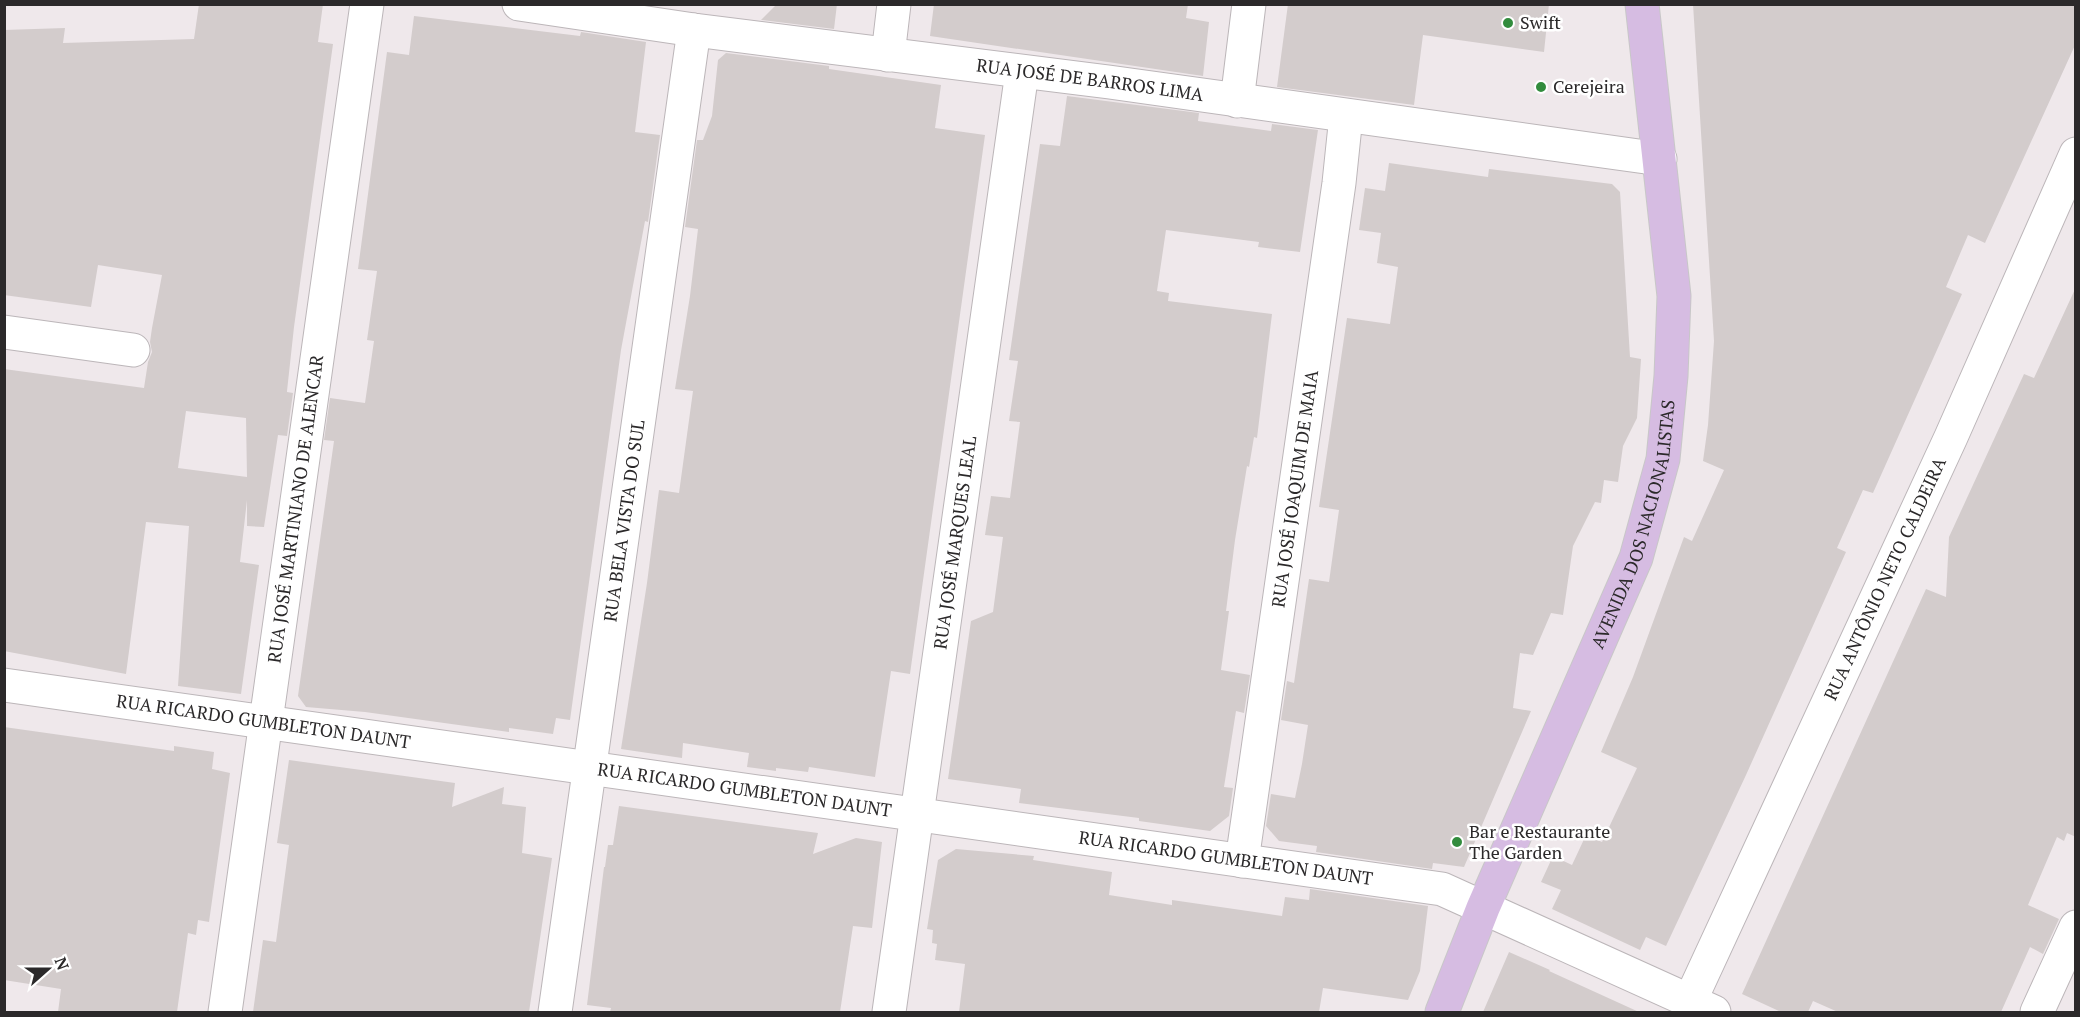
<svg xmlns="http://www.w3.org/2000/svg" width="2080" height="1017" font-family="'PT Serif',serif">
	<style>
		.building { fill: #d3cccc; fill-rule: evenodd }
		.lines { fill: none; stroke-linecap: round; stroke-linejoin: round }
		.minor-casing { stroke: #bcb6b9; stroke-width: 35 }
		.major-casing { stroke: #c8c7c8; stroke-width: 35 }
		.minor { stroke: #fff; stroke-width: 33 }
		.major { stroke: #d6bce2; stroke-width: 33 }
		.poi-dot { fill: #328c3d; stroke: #fff; stroke-width: 2 }
		.labels { text-anchor: middle; stroke-width: 5; stroke-linejoin: round; paint-order: stroke }
		.poi-label { font-size: 18px; fill: #2b292a; stroke: #fff; text-anchor: start }
		.street-label { font-size: 18px; fill: #2b292a; stroke: #fff }
	</style>
	<rect width="100%" height="100%" fill="#efe8eb"/>
	<g class="building">
		<path d="M199,4H323L318,42L333,44L294,327L287,391V392L293,393L287,436L278,435L264,527L247,526V500L240,562L259,565L241,694L178,686L189,526L146,522L126,674L4,651V369L144,388L148,362L152,352L150,342L152,328L162,275L98,265L91,307L4,295V30L65,28L63,43L194,39ZM186,411L246,418L247,477L178,468Z"/>
		<polygon points="777,4 837,4 834,29 761,20"/>
		<polygon points="934,4 1188,4 1186,18 1209,22 1203,76 930,36"/>
		<polygon points="1288,4 1549,4 1544,52 1423,35 1414,105 1277,87"/>
		<polygon points="1693,4 2076,4 2076,43 1985,243 1968,235 1946,287 1962,294 1873,493 1863,490 1837,548 1846,552 1746,775 1666,946 1646,937 1640,950 1552,909 1561,890 1541,882 1553,856 1572,865 1586,835 1602,842 1637,768 1601,752 1633,677 1684,537 1692,541 1724,470 1703,461 1708,425 1714,341"/>
		<polygon points="414,16 580,36 581,32 646,42 635,132 660,135 648,222 645,221 621,350 570,720 556,718 553,734 509,728 509,732 365,712 306,707 298,696 334,441 324,440 330,398 365,403 374,341 367,340 377,271 358,269 387,52 409,55"/>
		<polygon points="726,53 829,66 829,69 941,85 935,128 985,135 910,674 891,671 875,777 809,767 808,772 776,768 776,771 747,767 749,753 683,743 682,758 621,749 647,583 659,490 679,493 693,391 675,389 690,296 698,229 685,227 697,140 703,140 712,116 718,60"/>
		<polygon points="1067,96 1199,113 1198,121 1271,131 1272,124 1318,130 1300,252 1258,247 1259,242 1166,230 1157,291 1169,293 1168,301 1272,314 1257,438 1254,437 1249,467 1247,466 1235,540 1226,611 1229,611 1221,670 1250,675 1244,713 1236,711 1224,787 1233,788 1229,816 1210,831 1139,821 1139,818 1019,803 1021,789 948,779 971,621 993,612 1003,537 985,535 991,496 1010,498 1020,422 1009,421 1018,361 1009,360 1040,144 1060,146"/>
		<polygon points="1389,163 1488,177 1489,169 1612,184 1620,192 1630,357 1641,359 1637,418 1623,446 1618,482 1604,480 1601,503 1595,502 1573,546 1563,615 1551,613 1533,655 1520,653 1513,708 1531,711 1464,867 1433,863 1432,869 1316,852 1317,846 1279,841 1266,826 1271,794 1295,798 1302,764 1308,725 1281,720 1287,681 1294,683 1309,579 1329,582 1339,510 1319,507 1347,318 1390,324 1398,267 1377,263 1381,233 1359,230 1365,188 1385,191"/>
		<polygon points="2076,287 2076,837 2067,833 2064,841 2057,837 2028,905 2059,919 2043,954 2030,947 2001,1012 1838,1012 1813,1001 1808,1012 1781,1012 1742,994 1926,589 1946,597 1949,537 2024,374 2034,378"/>
		<polygon points="4,727 174,751 174,746 214,752 212,769 230,773 209,922 198,920 196,935 188,933 177,1012 58,1012 61,989 4,980"/>
		<polygon points="289,760 455,783 452,807 504,787 502,804 526,807 522,853 552,858 529,1012 253,1012 263,940 276,942 289,845 277,843"/>
		<polygon points="619,806 818,833 813,854 856,838 882,842 872,928 853,926 840,1012 610,1012 611,1008 587,1005 604,867 605,867 608,845 613,845"/>
		<polygon points="956,849 1034,856 1033,860 1112,872 1109,895 1172,905 1172,900 1282,916 1285,897 1309,900 1310,889 1428,906 1420,971 1408,1000 1323,988 1319,1012 959,1012 965,964 935,960 937,944 932,943 933,930 927,929 938,860"/>
		<polygon points="1509,952 1550,970 1549,971 1639,1012 1483,1012"/>
	</g>
	<g class="lines">
		<g class="minor-casing">
			<g id="minor">
				<path id="s1" d="M519,4L694,30L1109,82L1660,159"/>
				<polyline points="888,55 894,4"/>
				<polyline points="1237,101 1249,4"/>
				<polyline points="4,332 133,350"/>
				<path id="s2" d="M4,685L1442,889L1714,1012"/>
				<path id="s3" d="M1242,861L1339,183L1346,116"/>
				<path id="s4" d="M1690,1001L1951,437L2076,154"/>
				<path id="s5" d="M225,1012L367,4"/>
				<path id="s6" d="M555,1012L694,30"/>
				<path id="s7" d="M889,1012L1022,72"/>
				<polyline points="2037,1012 2076,927"/>
			</g>
		</g>
		<g class="major-casing">
			<g id="major">
				<path id="s8" d="M1442,1012L1483,908L1636,558L1663,459L1671,376L1674,296L1642,4"/>
			</g>
		</g>
		<use href="#minor" class="minor"/>
		<use href="#major" class="major"/>
	</g>
	<g class="poi-dot">
		<circle cx="1508" cy="23" r="6"/>
		<circle cx="1541" cy="87" r="6"/>
		<circle cx="1457" cy="842" r="6"/>
	</g>
	<g class="labels">
		<g class="poi-label">
			<text x="1520" y="29">Swift</text>
			<text x="1553" y="93">Cerejeira</text>
			<text x="1469" y="838">Bar e Restaurante<tspan x="1469" dy="21">The Garden</tspan></text>
		</g>
		<g class="street-label">
			<text dy="6" stroke="none"><textPath href="#s1" startOffset="576">RUA JOSÉ DE BARROS LIMA</textPath></text>
			<text dy="6" stroke="none"><textPath href="#s3" startOffset="376">RUA JOSÉ JOAQUIM DE MAIA</textPath></text>
			<text dy="6" stroke="none"><textPath href="#s5" startOffset="508">RUA JOSÉ MARTINIANO DE ALENCAR</textPath></text>
			<text dy="6" stroke="none"><textPath href="#s6" startOffset="496">RUA BELA VISTA DO SUL</textPath></text>
			<text dy="6" stroke="none"><textPath href="#s8" startOffset="526">AVENIDA DOS NACIONALISTAS</textPath></text>
			<text dy="6" stroke="none"><textPath href="#s7" startOffset="474">RUA JOSÉ MARQUES LEAL</textPath></text>
			<text dy="6" stroke="none"><textPath href="#s4" startOffset="465">RUA ANTÔNIO NETO CALDEIRA</textPath></text>
			<text dy="6" stroke="none"><textPath href="#s2" startOffset="262">RUA RICARDO GUMBLETON DAUNT</textPath></text>
			<text dy="6" stroke="none"><textPath href="#s2" startOffset="748">RUA RICARDO GUMBLETON DAUNT</textPath></text>
			<text dy="6" stroke="none"><textPath href="#s2" startOffset="1234">RUA RICARDO GUMBLETON DAUNT</textPath></text>
		</g>
	</g>
	<rect width="2080" height="1017" fill="none" stroke="#2b292a" stroke-width="12"/>
	<g transform="translate(48 969) rotate(69)" stroke="#ffffff" stroke-width="4.5" paint-order="stroke">
	<path d="M0-4.5L10 22L0 15L-10 22Z" fill="#2b292a"/>
	<text y="-9" font-size="16" font-weight="bold" text-anchor="middle" fill="#2b292a">N</text>
	</g>
</svg>
